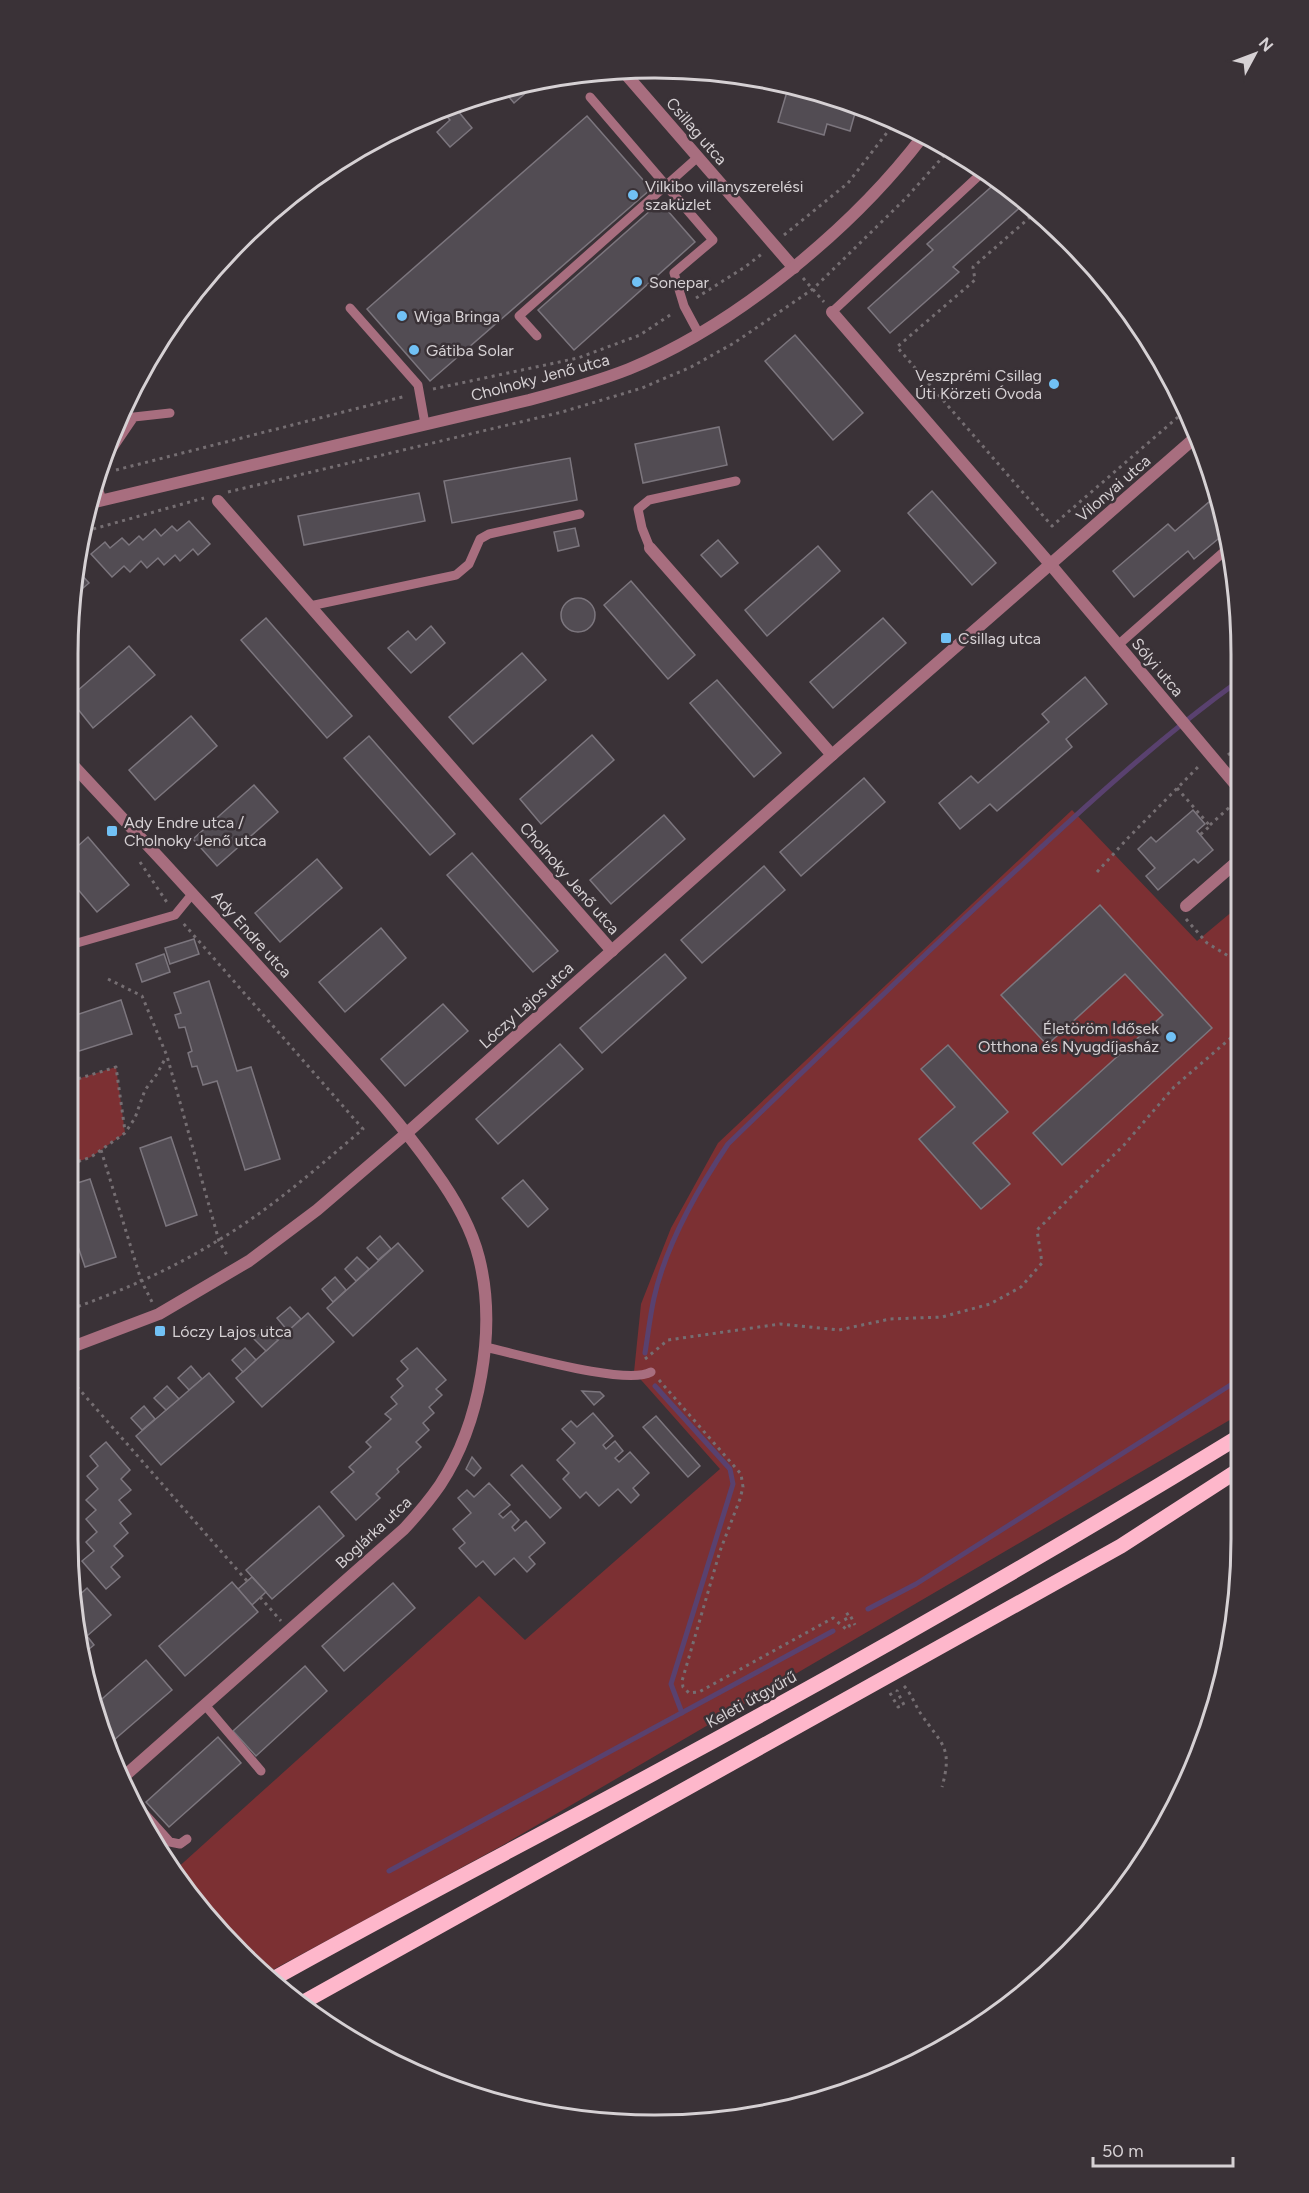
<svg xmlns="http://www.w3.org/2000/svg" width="1309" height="2193" font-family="Figtree,sans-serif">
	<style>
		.green { fill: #7c3033 }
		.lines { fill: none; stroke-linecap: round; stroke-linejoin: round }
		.stream { stroke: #59416f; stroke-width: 5 }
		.building { fill: #524c53; stroke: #7c767e; stroke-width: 1.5 }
		.path { stroke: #756e72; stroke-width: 3; stroke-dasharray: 3 4.5; stroke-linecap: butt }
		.service { stroke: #a86e7f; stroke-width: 9 }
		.minor { stroke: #a86e7f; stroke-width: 12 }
		.tertiary { stroke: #a86e7f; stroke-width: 12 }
		.primary { stroke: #feb7cb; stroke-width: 15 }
		.poi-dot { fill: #71c1f5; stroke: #3a3237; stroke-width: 2 }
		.labels { text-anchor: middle; stroke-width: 5; stroke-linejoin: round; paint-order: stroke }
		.street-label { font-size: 16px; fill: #d6d1d4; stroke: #3a3237 }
		.poi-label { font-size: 16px; fill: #d6d1d4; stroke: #3a3237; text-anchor: start }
		.rim { fill: none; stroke: #d6d1d4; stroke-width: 3 }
	</style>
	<rect width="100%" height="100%" fill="#3a3237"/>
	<g class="green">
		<path d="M1072,810L1197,941L1240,905V1414L503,1845L265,1974C229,1945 198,1911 174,1871L479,1596L525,1640L720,1469L634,1372L641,1304L671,1228L718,1143Z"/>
		<polygon points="116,1067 125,1133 91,1157 71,1164 71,1081"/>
	</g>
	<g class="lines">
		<g class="stream">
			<path d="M645,1353C648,1335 650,1316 654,1298C666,1244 697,1190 728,1144C825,1050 922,956 1022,865C1092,800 1162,736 1240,680"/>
			<polyline points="655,1386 730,1469 733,1484 671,1684 682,1713"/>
			<polyline points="868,1609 916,1584 1240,1379"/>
			<polyline points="389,1871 833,1631"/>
		</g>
	</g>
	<g class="building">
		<polygon points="543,78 514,103 503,90 540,79"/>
		<polygon points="789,85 857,106 850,131 827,124 824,135 778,122"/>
		<polygon points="453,105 472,128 450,147 437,132 450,120 440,109"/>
		<polygon points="587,116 651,189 430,381 367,309"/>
		<polygon points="998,181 1025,203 953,267 959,272 890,333 868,308 933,250 927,244"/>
		<polygon points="660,202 695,242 574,350 538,310"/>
		<polygon points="238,242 244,249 228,261 225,257"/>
		<polygon points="795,335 863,413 833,440 765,361"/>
		<polygon points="719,427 727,465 643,483 635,444"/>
		<polygon points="570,458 577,500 452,523 444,481"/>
		<polygon points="932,491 996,563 972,585 908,513"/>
		<polygon points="419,493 425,521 304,545 298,516"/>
		<polygon points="1216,496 1224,534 1194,559 1188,551 1134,597 1113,571 1168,524 1175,531"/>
		<polygon points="189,521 210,544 198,555 193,549 180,561 175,555 164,565 158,558 147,568 141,561 130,572 124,566 112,577 91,554 105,542 110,548 122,538 129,545 139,536 143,540 155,529 161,536 172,526 177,531"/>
		<polygon points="575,528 579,546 558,551 554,532"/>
		<polygon points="718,540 738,563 721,577 701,555"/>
		<polygon points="818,546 840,571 767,636 745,610"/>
		<polygon points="78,571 89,583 76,594 74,591"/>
		<polygon points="631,581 695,655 668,679 604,605"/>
		<circle cx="578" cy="615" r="17"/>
		<polygon points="266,618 352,716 327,738 241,640"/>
		<polygon points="883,618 906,643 833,708 810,682"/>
		<polygon points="431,626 445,643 411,673 388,648 408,631 416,640"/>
		<polygon points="129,646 155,675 93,728 69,698"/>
		<polygon points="522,653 546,680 473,744 449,717"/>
		<polygon points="1085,677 1107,704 1066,739 1072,747 997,811 990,804 960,829 939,803 971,776 978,783 1049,722 1042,714"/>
		<polygon points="717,680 781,753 754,777 690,703"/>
		<polygon points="191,716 217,746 155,800 129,770"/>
		<polygon points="592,735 614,760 541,824 520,799"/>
		<polygon points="369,736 455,834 430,855 344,758"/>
		<polygon points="864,778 885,802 801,876 780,852"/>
		<polygon points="254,785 278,812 217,866 193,839"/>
		<polygon points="1193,810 1205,824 1197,831 1213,850 1198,863 1194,859 1158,890 1146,876 1155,868 1138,849 1151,837 1156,842"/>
		<polygon points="664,815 685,839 611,904 590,880"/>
		<polygon points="88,837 129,885 97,912 70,880 70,853"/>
		<polygon points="472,853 558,951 533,972 447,875"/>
		<polygon points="317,859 342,888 280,942 255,913"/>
		<polygon points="764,866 785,890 702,963 681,940"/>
		<polygon points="1100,905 1212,1028 1062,1165 1033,1133 1163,1015 1125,974 1047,1045 1001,995"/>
		<polygon points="381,928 406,958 345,1012 319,982"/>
		<polygon points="194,939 199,954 170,964 165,948"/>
		<polygon points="164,954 170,972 142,982 136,964"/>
		<polygon points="665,954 686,978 602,1053 580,1028"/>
		<polygon points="209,981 237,1071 251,1067 280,1159 245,1170 217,1081 203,1085 197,1066 192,1067 188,1053 192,1051 185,1027 179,1028 175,1015 181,1013 174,993"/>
		<polygon points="121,1000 132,1034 70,1054 70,1017"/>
		<polygon points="443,1004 468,1031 405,1086 381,1059"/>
		<polygon points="560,1044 583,1069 498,1144 476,1119"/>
		<polygon points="948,1045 1008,1112 973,1143 1010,1184 981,1209 919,1139 955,1107 921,1069"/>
		<polygon points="171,1137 197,1215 166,1226 140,1148"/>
		<polygon points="90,1179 116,1257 85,1267 71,1226 71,1185"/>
		<polygon points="523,1180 548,1209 528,1227 502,1198"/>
		<polygon points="380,1236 391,1249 378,1260 367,1248"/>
		<polygon points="398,1243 423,1271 353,1336 327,1308"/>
		<polygon points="357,1257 369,1269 356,1281 345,1269"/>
		<polygon points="335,1277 346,1290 333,1302 322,1289"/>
		<polygon points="290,1307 301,1319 288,1331 277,1318"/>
		<polygon points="308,1313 334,1342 262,1407 236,1378"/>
		<polygon points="267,1327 278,1340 266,1351 254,1339"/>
		<polygon points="245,1348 256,1360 243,1372 232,1360"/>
		<polygon points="417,1348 446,1380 436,1389 442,1395 429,1407 434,1413 423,1423 429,1430 416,1442 421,1447 397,1469 399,1472 376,1494 380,1498 356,1520 331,1492 354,1472 349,1467 371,1447 366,1442 391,1419 385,1414 397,1404 391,1397 403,1386 397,1379 408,1369 401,1361"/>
		<polygon points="191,1366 202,1379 189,1390 178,1378"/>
		<polygon points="209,1373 234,1402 161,1465 136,1436"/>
		<polygon points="167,1386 179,1399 166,1410 154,1398"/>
		<polygon points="582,1391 600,1392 604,1396 594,1405"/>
		<polygon points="144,1406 155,1419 142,1430 131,1418"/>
		<polygon points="593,1413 613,1436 603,1445 606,1449 615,1441 623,1451 615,1458 619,1462 630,1452 649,1473 633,1488 639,1495 631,1503 618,1489 599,1506 586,1492 580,1498 563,1479 569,1473 557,1460 575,1443 562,1429 571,1421 577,1427"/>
		<polygon points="656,1416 700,1466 688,1477 643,1427"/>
		<polygon points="106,1442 130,1470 121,1479 131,1490 119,1500 131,1514 120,1523 128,1533 114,1546 123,1556 111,1567 120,1577 106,1589 82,1561 94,1551 86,1542 97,1532 86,1519 96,1510 86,1500 98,1489 87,1476 98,1466 90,1456"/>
		<polygon points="472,1457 481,1468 474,1476 466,1469"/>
		<polygon points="522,1465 561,1508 550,1518 511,1475"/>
		<polygon points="489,1483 510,1505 499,1514 503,1518 511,1511 519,1520 512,1527 515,1531 526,1521 545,1543 529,1557 535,1564 527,1572 514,1558 495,1575 483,1561 476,1567 459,1548 465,1543 453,1529 471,1513 458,1498 467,1490 474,1497"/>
		<polygon points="319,1506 344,1536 272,1599 246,1570"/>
		<polygon points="252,1577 266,1592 252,1605 238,1589"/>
		<polygon points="232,1582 258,1612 185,1676 159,1646"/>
		<polygon points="393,1583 415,1608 344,1671 322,1646"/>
		<polygon points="87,1588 111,1615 87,1636 94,1645 82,1655 73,1615 73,1601"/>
		<polygon points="146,1660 172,1690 107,1746 99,1727 94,1706"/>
		<polygon points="305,1666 327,1691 256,1756 233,1731"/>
		<polygon points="218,1737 241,1763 169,1827 146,1802"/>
	</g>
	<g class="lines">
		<g class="path">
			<polyline points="1036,212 973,267 975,280 897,347 1052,526 1185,411"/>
			<polyline points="784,235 848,183 896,121"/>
			<polyline points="803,278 824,302"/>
			<polyline points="696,298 745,267 763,253"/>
			<polyline points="433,389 578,358 640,335 673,313"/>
			<polyline points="116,470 406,396"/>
			<polyline points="228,492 562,412 642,388 691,367 734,343 813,289 906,198 949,150"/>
			<polyline points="86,531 204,498"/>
			<polyline points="1228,755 1240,745"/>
			<polyline points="1177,788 1210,826 1200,835"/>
			<polyline points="1210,825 1234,803"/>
			<polyline points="140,862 168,904"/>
			<polyline points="1097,872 1128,838 1201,764"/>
			<polyline points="1186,919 1207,943 1240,963"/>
			<polyline points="108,979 142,996 167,1056 219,1241 228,1257"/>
			<polyline points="71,1081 116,1067 125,1131"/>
			<polyline points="101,1150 141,1280 152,1302"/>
			<polyline points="71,1164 91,1157 125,1133 135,1118 145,1090 157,1074 166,1057"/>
			<path d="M71,1309C122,1291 172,1269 217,1241C270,1210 317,1168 363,1129L183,923"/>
			<polyline points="645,1359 668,1340 780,1324 839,1330 890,1319 942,1317 990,1304 1021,1287 1042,1263 1037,1230 1124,1145 1174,1087 1240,1030"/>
			<polyline points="659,1380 741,1474 743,1487 740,1499 720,1551 682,1681 683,1687 689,1693 699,1692 833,1618 846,1629 850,1627"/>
			<polyline points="72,1381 247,1581"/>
			<polyline points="260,1597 281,1621"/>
			<polyline points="850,1627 844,1616 849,1613 855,1625"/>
			<path d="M904,1686C911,1693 915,1705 921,1714C942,1745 953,1747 942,1787"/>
			<polyline points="890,1693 898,1707 904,1705 897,1691 898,1690"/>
		</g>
		<g class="service">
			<polyline points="590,97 713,240 674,273 684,306 699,334"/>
			<polyline points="350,308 418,385 425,424"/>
			<polyline points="832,312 985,170"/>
			<polyline points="537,336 519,316 698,157"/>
			<polyline points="98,470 134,417 170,413"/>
			<polyline points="96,481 102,500"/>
			<polyline points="650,548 642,528 638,509 649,500 736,481"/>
			<polyline points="310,606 456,575 469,564 480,539 489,534 580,514"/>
			<polyline points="1118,645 1227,549"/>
			<polyline points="70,945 175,915 193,893"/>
			<path d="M485,1347C518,1354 626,1386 651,1372"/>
			<polyline points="205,1705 261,1771"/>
			<polyline points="125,1792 170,1842 180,1844 187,1839"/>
		</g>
		<g class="minor">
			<polyline points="623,71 794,268"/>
			<polyline points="832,312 1050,564 1240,790"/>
			<polyline points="218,501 612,951"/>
			<polyline points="650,548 832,755"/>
			<path d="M69,761C149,846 228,932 306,1019C350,1068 396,1116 434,1170C453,1196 471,1226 479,1258C497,1329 480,1424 440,1485C429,1501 417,1515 404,1529L120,1780"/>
			<polyline points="1186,906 1240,859"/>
			<polyline points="72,1347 159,1314 249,1261 317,1210 408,1132 832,755 1197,436"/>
		</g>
		<path class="tertiary" d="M91,503L529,400C563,391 596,382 629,369C735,326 854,227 923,136"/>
		<g class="primary">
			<path d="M271,1980C403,1906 537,1837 669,1765C863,1660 1053,1551 1240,1436"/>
			<polyline points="300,2004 1121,1546 1240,1469"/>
		</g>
	</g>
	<g class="poi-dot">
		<circle cx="633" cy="195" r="6"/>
		<circle cx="637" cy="282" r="6"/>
		<circle cx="402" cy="316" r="6"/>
		<circle cx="414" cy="350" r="6"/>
		<circle cx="1054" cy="384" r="6"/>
		<rect x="940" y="632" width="12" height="12" rx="3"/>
		<rect x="106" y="825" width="12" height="12" rx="3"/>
		<circle cx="1171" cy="1037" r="6"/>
		<rect x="154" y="1325" width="12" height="12" rx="3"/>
	</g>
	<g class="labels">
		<g class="street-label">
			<text transform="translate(697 131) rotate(49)" y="6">Csillag utca</text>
			<text transform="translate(540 377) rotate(-15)" y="6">Cholnoky Jenő utca</text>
			<text transform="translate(1113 488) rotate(-41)" y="6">Vilonyai utca</text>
			<text transform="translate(1158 667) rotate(50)" y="6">Sólyi utca</text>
			<text transform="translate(570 878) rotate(49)" y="6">Cholnoky Jenő utca</text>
			<text transform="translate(252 934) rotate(48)" y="6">Ady Endre utca</text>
			<text transform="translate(526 1005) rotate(-42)" y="6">Lóczy Lajos utca</text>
			<text transform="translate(373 1532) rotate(-43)" y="6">Boglárka utca</text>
			<text transform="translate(751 1699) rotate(-29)" y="6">Keleti útgyűrű</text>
		</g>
		<g class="poi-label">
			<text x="645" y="192">Vilkibo villanyszerelési<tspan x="645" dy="18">szaküzlet</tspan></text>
			<text x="649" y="288">Sonepar</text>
			<text x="414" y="322">Wiga Bringa</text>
			<text x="426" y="356">Gátiba Solar</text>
			<text x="1042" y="381" text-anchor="end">Veszprémi Csillag<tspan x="1042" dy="18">Úti Körzeti Óvoda</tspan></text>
			<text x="958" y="644">Csillag utca</text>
			<text x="124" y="828">Ady Endre utca /<tspan x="124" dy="18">Cholnoky Jenő utca</tspan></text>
			<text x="1159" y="1034" text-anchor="end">Életöröm Idősek<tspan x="1159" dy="18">Otthona és Nyugdíjasház</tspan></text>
			<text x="172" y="1337">Lóczy Lajos utca</text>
		</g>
	</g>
	<path d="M0 0H1309V2193H0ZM654 78H655A576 576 0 0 1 1231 654V1539A576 576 0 0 1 655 2115H654A576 576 0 0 1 78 1539V654A576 576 0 0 1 654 78Z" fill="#3a3237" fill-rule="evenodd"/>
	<path class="rim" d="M654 78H655A576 576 0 0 1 1231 654V1539A576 576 0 0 1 655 2115H654A576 576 0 0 1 78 1539V654A576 576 0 0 1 654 78Z"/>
	<g transform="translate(1255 54) rotate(49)" stroke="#3a3237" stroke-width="4.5" paint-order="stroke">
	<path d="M0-4.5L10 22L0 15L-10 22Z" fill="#d6d1d4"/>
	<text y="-9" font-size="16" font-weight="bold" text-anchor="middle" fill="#d6d1d4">N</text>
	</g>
	<path d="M1093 2157v9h140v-9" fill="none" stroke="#d6d1d4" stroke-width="3"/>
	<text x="1102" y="2157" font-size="18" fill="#d6d1d4" stroke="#3a3237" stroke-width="4.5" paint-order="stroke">50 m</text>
</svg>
